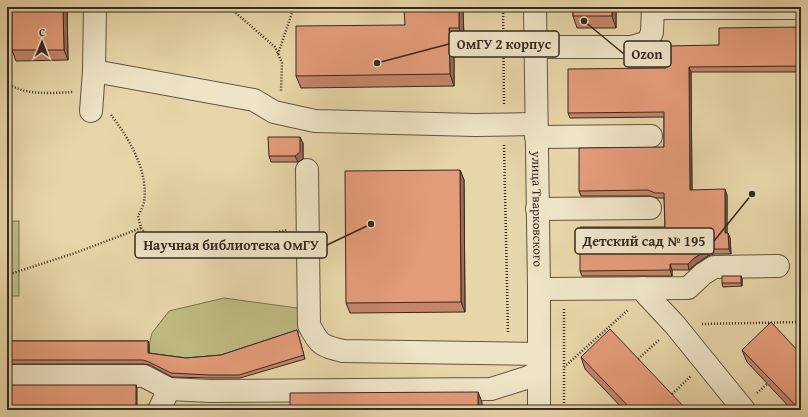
<svg xmlns="http://www.w3.org/2000/svg" width="808" height="417" font-family="'Gentium Book Plus',serif">
	<style>
		.green { fill: #bebb82; stroke: #7a7252 }
		.lines { fill: none; stroke-linecap: round; stroke-linejoin: round }
		.minor-casing { stroke: #625444; stroke-width: 24 }
		.path { stroke: #352823; stroke-width: 2.5; stroke-dasharray: 1 2; stroke-linecap: butt }
		.minor { stroke: #efe4c7; stroke-width: 22 }
		.wall { fill: #c48569; stroke: #352823 }
		.shaded-wall { fill: #a06c55; stroke: #352823 }
		.building { fill: #e49b7a; stroke: #352823 }
		.labels { text-anchor: middle; stroke-width: 4; stroke-linejoin: round; paint-order: stroke }
		.street-label { font-size: 13px; fill: #352823; stroke: #efe4c7 }
		.leader { fill: none; stroke: #352823; stroke-width: 1.5 }
		.callout-dot { fill: #352823; stroke: #efe4c7; stroke-width: 1.5 }
		.callout { fill: #efe4c7; stroke: #352823; stroke-width: 1.5 }
		.callout-label { font-size: 14px; text-anchor: middle; font-weight: bold; fill: #352823 }
	</style>
	<rect width="100%" height="100%" fill="#e7d6a9"/>
	<filter id="stains"><feTurbulence type="fractalNoise" baseFrequency=".005" numOctaves="4"/><feColorMatrix values="0 0 0 0 .2 0 0 0 0 .09 0 0 0 0 .02 0 0 0 .5 -.17"/></filter>
	<radialGradient id="worn" r=".72"><stop offset=".6" stop-color="#630" stop-opacity="0"/><stop offset="1" stop-color="#630" stop-opacity=".3"/></radialGradient>
	<g class="green">
		<rect x="7" y="221" width="12" height="75"/>
		<path d="M224,298L297,308C303,318 305,323 298,333L222,358L187,361L149,356V345L152,333L169,311Z"/>
	</g>
	<g class="lines">
		<g class="minor-casing">
			<g id="minor">
				<polyline points="95,7 94,71 254,100 274,112 315,121 475,125 536,124"/>
				<path id="s1" d="M535,7L539,289V410"/>
				<polyline points="652,8 801,8"/>
				<polyline points="535,47 632,47 648,42 652,32 653,7"/>
				<polyline points="91,111 94,71"/>
				<polyline points="536,137 651,136"/>
				<path d="M307,170L309,325C319,345 322,346 343,351L539,354"/>
				<polyline points="537,209 650,208"/>
				<polyline points="643,288 646,294 675,325 744,410"/>
				<polyline points="539,289 688,288 703,274 714,267 778,266"/>
				<polyline points="7,376 144,376 169,389 210,391 491,389 529,377 539,371"/>
				<polyline points="159,410 169,389"/>
			</g>
		</g>
		<g class="path">
			<polyline points="229,7 275,47 282,63 281,92"/>
			<polyline points="503,7 504,104"/>
			<polyline points="503,47 515,47"/>
			<polyline points="278,54 294,7"/>
			<path d="M7,83C25,96 52,93 73,92"/>
			<path d="M111,115C129,138 149,172 144,202C143,207 140,212 138,216L141,228L151,241L169,251L197,252L234,242L287,230"/>
			<polyline points="504,145 508,332"/>
			<polyline points="7,275 75,253 141,228"/>
			<polyline points="564,309 564,410"/>
			<polyline points="702,324 801,322"/>
			<polyline points="636,361 660,339"/>
			<polyline points="564,367 628,310"/>
			<polyline points="757,393 767,384"/>
			<polyline points="670,396 691,376"/>
		</g>
		<use href="#minor" class="minor"/>
	</g>
	<g class="wall">
		<polygon points="67,7 68,60 16,61 12,50"/>
		<polygon points="463,7 464,40 454,41 454,86 301,88 296,76 405,25"/>
		<polygon points="573,7 616,7 616,28 577,28 573,16"/>
		<polygon points="801,27 801,72 691,72 692,190 727,195 727,233 728,233 730,238 731,254 714,254 708,256 696,264 689,270 672,270 672,276 582,276 580,271 665,227 664,198 657,198 650,196 581,196 579,191 664,147 664,117 570,118 568,113 666,68 719,45"/>
		<polygon points="303,143 303,159 298,162 271,162 269,156"/>
		<polygon points="460,170 464,180 465,312 350,313 346,303"/>
		<polygon points="741,276 742,279 742,286 723,287 722,283"/>
		<polygon points="297,330 305,359 240,378 210,378 172,377 150,365 144,364 7,364 7,341 148,341 149,345 149,353 186,358 221,355"/>
		<polygon points="742,350 801,410 792,410 747,362"/>
		<polygon points="581,357 685,408 686,410 624,410 585,369"/>
	</g>
	<g class="shaded-wall">
		<polygon points="63,7 67,7 68,60 64,50"/>
		<polygon points="459,7 463,7 464,40 459,28"/>
		<polygon points="612,7 616,7 616,28 612,16"/>
		<polygon points="449,28 454,41 454,86 450,74"/>
		<polygon points="689,67 691,72 692,195 690,190"/>
		<polygon points="300,137 303,143 303,159 298,162 295,156"/>
		<polygon points="460,170 464,180 465,312 461,302"/>
		<polygon points="725,189 727,195 727,238 725,233"/>
		<polygon points="728,233 730,238 731,254 729,249"/>
		<polygon points="706,251 708,256 696,264 689,270 688,264 694,258"/>
		<polygon points="670,264 672,270 672,276 670,270"/>
		<polygon points="741,276 742,279 742,286 741,283"/>
		<polygon points="148,341 149,345 149,356 148,353"/>
		<polygon points="136,385 137,388 137,410 136,410"/>
		<polygon points="478,392 482,402 482,410 478,410"/>
	</g>
	<g class="building">
		<polygon points="12,7 63,7 64,50 12,50"/>
		<polygon points="404,7 459,7 459,28 449,28 450,74 296,76 296,26 405,25"/>
		<rect x="573" y="7" width="39" height="9"/>
		<polygon points="801,27 801,66 689,67 690,190 725,189 725,233 728,233 729,249 712,249 706,251 694,258 688,264 670,264 670,270 580,271 580,227 665,227 664,193 655,193 648,190 579,191 579,148 664,147 664,112 568,113 568,69 666,68 666,46 719,45 719,28"/>
		<polygon points="268,137 300,137 300,152 295,156 269,156"/>
		<polygon points="460,170 461,302 346,303 345,171"/>
		<rect x="722" y="276" width="19" height="7"/>
		<polygon points="771,322 801,354 801,410 800,410 742,350"/>
		<polygon points="610,329 685,408 683,410 632,410 581,357"/>
		<polygon points="297,330 304,355 239,375 209,375 171,373 149,362 143,360 7,360 7,341 148,341 148,353 186,358 221,355"/>
		<rect x="7" y="385" width="129" height="25"/>
		<polygon points="478,392 478,410 290,410 290,393"/>
	</g>
	<g class="labels">
		<g class="street-label">
			<text dy="5" stroke="none"><textPath href="#s1" startOffset="202">улица Тварковского</textPath></text>
		</g>
	</g>
	<path class="leader" d="M377 63L449 44M584 21L624 54M752 194L714 241M371 224L327 245"/>
	<g class="callout-dot">
		<circle cx="377" cy="63" r="4"/>
		<circle cx="584" cy="21" r="4"/>
		<circle cx="752" cy="194" r="4"/>
		<circle cx="371" cy="224" r="4"/>
	</g>
	<g class="callout">
		<rect x="449" y="31" width="110" height="26" rx="4"/>
		<rect x="624" y="41" width="47" height="26" rx="4"/>
		<rect x="575" y="228" width="139" height="26" rx="4"/>
		<rect x="135" y="232" width="192" height="26" rx="4"/>
	</g>
	<g class="callout-label">
		<text x="504" y="49">ОмГУ 2 корпус</text>
		<text x="647" y="59">Ozon</text>
		<text x="644" y="246">Детский сад № 195</text>
		<text x="231" y="250">Научная библиотека ОмГУ</text>
	</g>
	<rect width="808" height="417" fill="none" stroke="#e7d6a9" stroke-width="24"/>
	<rect x="8" y="8" width="792" height="401" fill="none" stroke="#352823" stroke-width="2"/>
	<rect x="12" y="12" width="784" height="393" fill="none" stroke="#352823"/>
	<g transform="translate(42 42) rotate(1)" stroke="#efe4c7" stroke-width="3" paint-order="stroke">
	<path d="M0-3L7 15L0 10L-7 15Z" fill="#352823"/>
	<text y="-6" font-size="11" font-weight="bold" text-anchor="middle" fill="#352823">С</text>
	</g>
	<rect width="100%" height="100%" filter="url(#stains)"/>
	<rect width="100%" height="100%" fill="url(#worn)"/>
</svg>
